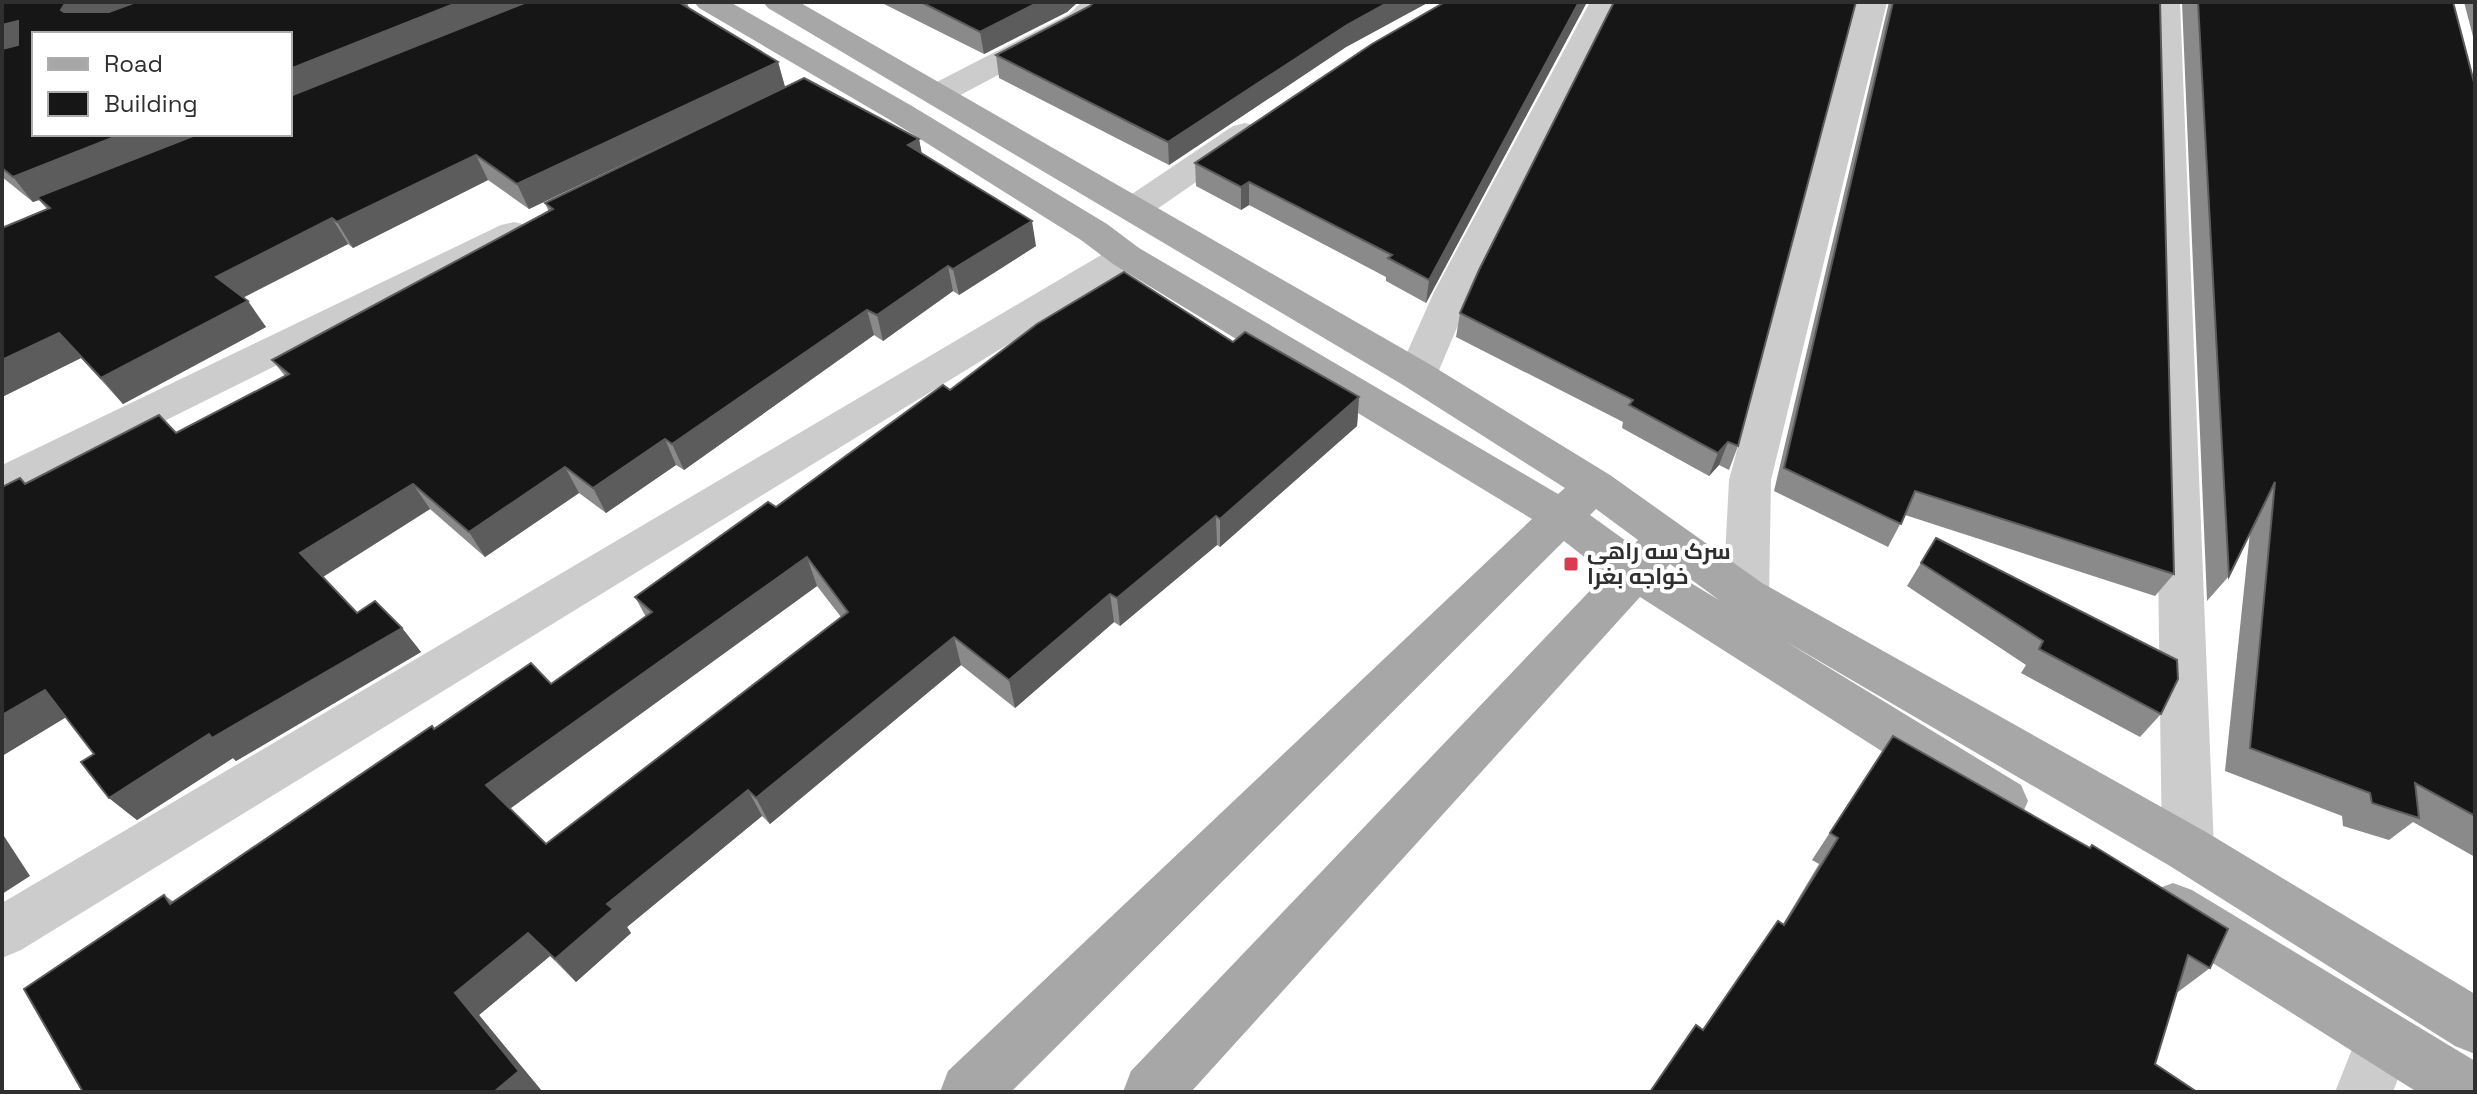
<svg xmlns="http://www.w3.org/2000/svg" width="2477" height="1094" font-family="'Space Grotesk',Cairo,sans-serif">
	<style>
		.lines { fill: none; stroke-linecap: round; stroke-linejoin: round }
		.minor { fill: #ccc; fill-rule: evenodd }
		.major { fill: #a7a7a7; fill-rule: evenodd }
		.wall { fill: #8a8a8a; fill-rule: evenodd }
		.shaded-wall { fill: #5c5c5c }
		.building { fill: #161616; stroke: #5c5c5c; stroke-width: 2; fill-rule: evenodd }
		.poi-dot { fill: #dc3a51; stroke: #fff; stroke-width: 3 }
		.labels { text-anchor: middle; stroke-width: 8; stroke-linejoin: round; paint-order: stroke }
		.poi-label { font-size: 22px; font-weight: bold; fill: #2f2f2f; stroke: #fff; text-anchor: start }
	</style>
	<rect width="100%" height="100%" fill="#fff"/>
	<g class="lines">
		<g class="minor">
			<polygon points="1082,2 1114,2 1091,26 949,101 938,104 927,101 922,94 927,87 1069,14"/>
			<polygon points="1590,2 1620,2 1472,292 1437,375 1431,385 1417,389 1403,385 1397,375 1434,292"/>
			<polygon points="1857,2 1887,2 1771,480 1769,596 1762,609 1746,614 1730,609 1723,596 1729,480"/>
			<polygon points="2150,2 2180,2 2214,849 2206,866 2188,873 2170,866 2162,849"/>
			<polygon points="1245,123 1257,126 1261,133 1257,140 1147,216 1135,219 1123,216 1118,208 1123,200 1233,126"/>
			<polygon points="514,222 527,225 532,233 527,241 17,494 2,499 2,465 501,225"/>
			<polygon points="1126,245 1139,248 1144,256 1139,264 21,950 2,958 2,903 1113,248"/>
			<polygon points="2384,1011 2404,1019 2413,1039 2393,1092 2335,1092 2364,1019"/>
		</g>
		<g class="major">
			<path d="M694,2H730L912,106L1107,224L1139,248L1558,494L1565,488L1403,385L768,8L763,2H799L1431,365L1610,475L1762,583L2206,832L2475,994V1054L2455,1046L2170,866L1785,641L2021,785L2028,801L2021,817L2003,823L1985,817L1640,597L1191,1092H1123L1131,1071L1606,574L1564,541L1011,1092H940L948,1071L1532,519L1113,264L1081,240L890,120L699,8ZM1596,509L1638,540L1633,546L1590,515ZM1670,564L1719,600L1666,568Z"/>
			<polygon points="2173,883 2192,890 2475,1061 2475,1092 2417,1092 2154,926 2146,908 2154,890"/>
		</g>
	</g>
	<g class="wall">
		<path d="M2,2H687L689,8L778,62L785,87L529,209L488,180L353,248L348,244L243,298L266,327L123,404L81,358L2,397L47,209L39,200L33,202L2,177ZM290,34V134H34Z"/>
		<polygon points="880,2 1078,2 1067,12 984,54"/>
		<polygon points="1429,2 1346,47 1169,165 999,78 996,55 1090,6"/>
		<polygon points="1587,2 1426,303 1386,281 1386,277 1249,205 1241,210 1196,186 1195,163"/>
		<polygon points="1889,2 2160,2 2174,574 2155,596 1905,515 1888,547 1774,491"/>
		<polygon points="2182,2 2453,2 2475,86 2475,857 2413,822 2389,840 2343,826 2342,816 2225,771 2250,532 2229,576 2207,601"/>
		<polygon points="2464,2 2475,2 2475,44"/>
		<polygon points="919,139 921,153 1036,246 959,295 953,291 883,341 874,335 684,470 676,465 606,513 579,493 485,557 430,509 323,577 357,613 402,628 421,652 236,761 233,758 137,820 109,798 94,754 66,717 2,756 2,487 26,483 176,433 285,376 272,360 549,212 545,203"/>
		<polygon points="1460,313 1738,446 1729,470 1719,465 1709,476 1622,428 1623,422 1456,337"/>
		<path d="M1233,342L1359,397L1357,426L1220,547L1217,545L1120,626L1114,622L1015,708L961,665L770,824L762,816L627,927L631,933L576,982L550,956L479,1015L541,1092H83L164,895L174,902L434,729L551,684L646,617L635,597L776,507L950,390ZM817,586L841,617L546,844L510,808Z"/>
		<polygon points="1936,538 2161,714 2140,737 2021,673 2026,665 1907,586"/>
		<polygon points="1893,736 2089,848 2092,845 2210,968 2178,992 1703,1030 1783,924 1819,864 1812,860"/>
	</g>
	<g class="shaded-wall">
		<polygon points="66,2 146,2 84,25 61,10"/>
		<polygon points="459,2 531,2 290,100 290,69"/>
		<polygon points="1039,2 1078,2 1067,12 984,54 980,32"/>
		<polygon points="1389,2 1429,2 1346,47 1169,165 1168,142 1347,25"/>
		<polygon points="1579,2 1587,2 1426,303 1429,280"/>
		<polygon points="18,21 34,43 2,56 2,25"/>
		<polygon points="778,62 785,87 529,209 517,184"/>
		<polygon points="122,134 203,134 37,197 39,200 33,202 13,177"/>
		<polygon points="919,139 924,164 908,145"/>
		<polygon points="476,155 488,180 353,248 337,222"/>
		<polygon points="1249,182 1249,205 1241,210 1241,187"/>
		<polygon points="332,218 348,244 234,302 216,277"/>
		<polygon points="1032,221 1036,246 959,295 953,269"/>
		<polygon points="948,266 953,291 883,341 877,315"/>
		<polygon points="248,301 266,327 123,404 101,378"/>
		<polygon points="867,310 874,335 684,470 672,444"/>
		<polygon points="59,333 81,358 2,397 2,360"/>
		<polygon points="1359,397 1357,426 1220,547 1220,519"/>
		<polygon points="665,439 676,465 606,513 593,488"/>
		<polygon points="1728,442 1719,465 1709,476 1718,453"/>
		<polygon points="565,467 579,493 485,557 469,532"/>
		<polygon points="413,484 430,509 321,578 300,553"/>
		<polygon points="1216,516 1217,545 1120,626 1117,598"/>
		<polygon points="807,557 817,586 507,811 486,785"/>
		<polygon points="1110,594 1114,622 1015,708 1009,680"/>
		<polygon points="402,628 421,652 236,761 233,758 137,820 109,798 209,734"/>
		<polygon points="954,637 961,665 770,824 756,798"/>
		<polygon points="45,690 73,713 2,756 2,715"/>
		<polygon points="748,790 762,816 627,927 631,933 576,982 555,959 607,904"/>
		<polygon points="2,833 30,876 2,894"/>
		<polygon points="528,933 550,956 479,1015 542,1091 494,1092 455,993"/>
	</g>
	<g class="building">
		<polygon points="2,2 66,2 61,10 64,12 109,12 136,2 459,2 290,69 290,34 34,34 34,134 122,134 13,177 2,168 2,49 18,45 18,21 2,25"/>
		<polygon points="527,2 686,2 682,4 778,62 517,184 476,155 337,222 332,218 216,277 248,301 101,378 59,333 2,360 2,228 50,208 37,197 198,134 290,134 290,96"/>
		<polygon points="921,2 1039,2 980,32"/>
		<polygon points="1094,2 1389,2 1347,25 1168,142 996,55 1090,6"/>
		<polygon points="1445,2 1579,2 1429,280 1388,258 1392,255 1249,182 1241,187 1195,163 1372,44"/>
		<polygon points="1614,2 1856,2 1738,446 1728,442 1718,453 1629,405 1633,400 1460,313 1479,270"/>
		<polygon points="1893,2 2160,2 2174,574 1915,491 1901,524 1784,468"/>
		<polygon points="2198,2 2453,2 2475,86 2475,816 2415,783 2419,818 2372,803 2370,793 2250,748 2275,482 2229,576"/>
		<polygon points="804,78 919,139 908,145 1032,221 953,269 948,266 877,315 867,310 672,444 665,439 593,488 565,467 469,532 413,484 300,553 357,613 375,601 402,628 212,738 209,734 109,798 81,762 94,754 45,690 2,715 2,487 20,478 25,484 159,415 176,433 289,374 272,360 553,209 545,203"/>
		<path d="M1124,272L1233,342L1245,332L1359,397L1220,519L1216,516L1117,598L1110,594L1009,680L954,637L756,798L748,790L607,904L613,909L555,959L528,933L455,993L519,1071L494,1092H83L24,989L164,895L170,904L432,726L434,729L531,663L551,684L652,612L635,597L768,502L776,507L943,385L950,390L1037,324ZM807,557L848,612L546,844L486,785Z"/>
		<polygon points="1936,538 2177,660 2178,679 2161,714 2039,649 2043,641 1921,563"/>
		<polygon points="1893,736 2090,848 2092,845 2228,929 2210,968 2188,955 2155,1064 2197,1092 1650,1092 1696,1025 1703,1030 1778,921 1784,925 1838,838 1830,833"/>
	</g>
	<rect class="poi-dot" x="1563" y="556" width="16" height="16" rx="4"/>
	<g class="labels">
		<g class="poi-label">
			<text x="1587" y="559">سرک سه راهی<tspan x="1587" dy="25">خواجه بغرا</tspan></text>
		</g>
	</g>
	<rect width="2477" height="1094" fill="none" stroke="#2f2f2f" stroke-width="8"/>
	<rect x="32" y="32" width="260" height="104" fill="#ffffff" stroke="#acacac" stroke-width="2"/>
	<rect x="48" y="58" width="40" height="12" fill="#a7a7a7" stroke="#acacac" stroke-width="2"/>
	<text x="104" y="72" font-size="24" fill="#2f2f2f">Road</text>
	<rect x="48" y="92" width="40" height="24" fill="#161616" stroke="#acacac" stroke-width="2"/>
	<text x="104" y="112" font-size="24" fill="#2f2f2f">Building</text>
</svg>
